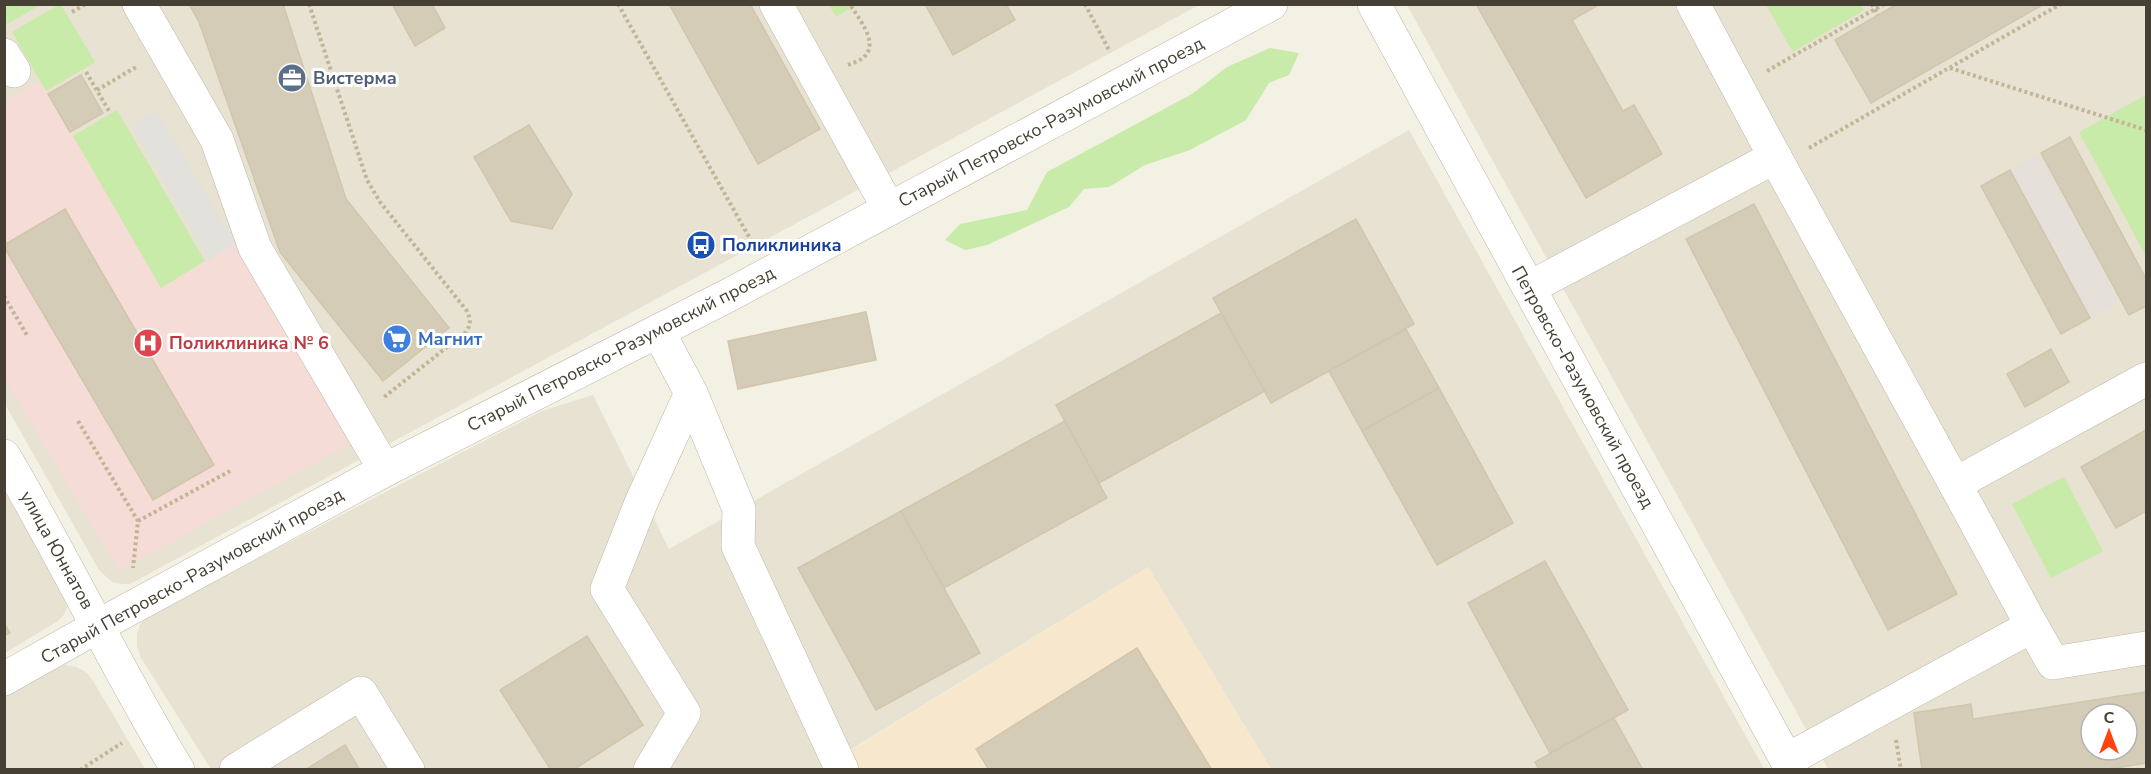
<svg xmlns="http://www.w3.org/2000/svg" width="2151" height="774" font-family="'Nunito Sans',sans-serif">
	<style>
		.residential { fill: #e7e2d1; fill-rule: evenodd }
		.commercial { fill: #f7e8cd }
		.industrial { fill: #e5e0d9 }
		.medical { fill: #f5dcd6 }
		.green { fill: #c8eba9 }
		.parking { fill: #e3e1dc }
		.building { fill: #d5ccb8; stroke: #d1c5ab; stroke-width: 1.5; fill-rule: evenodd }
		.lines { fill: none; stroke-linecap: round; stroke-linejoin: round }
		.minor-casing { stroke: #bfb8a6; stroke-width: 34 }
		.path { stroke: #c2b596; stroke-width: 4; stroke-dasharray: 3 3; stroke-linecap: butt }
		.minor { stroke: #fff; stroke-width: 33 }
		.labels { text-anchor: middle; stroke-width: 6; stroke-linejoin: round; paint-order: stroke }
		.service-label { font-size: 18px; font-weight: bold; fill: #4e5e75; stroke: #fff; text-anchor: start }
		.street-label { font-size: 18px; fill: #454033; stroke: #fff }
		.transit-label { font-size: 18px; font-weight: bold; fill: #164399; stroke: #fff; text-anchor: start }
		.shop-label { font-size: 18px; font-weight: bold; fill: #366cbe; stroke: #fff; text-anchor: start }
		.health-label { font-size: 18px; font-weight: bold; fill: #be3a42; stroke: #fff; text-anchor: start }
	</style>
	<rect width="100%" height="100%" fill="#f3f0e4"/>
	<g class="residential">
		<polygon points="4,5 1199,5 130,584 122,584 112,582 99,570 5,404"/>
		<path d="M1407,5H2146V769H1828ZM2091,714H2127V750H2091Z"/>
		<polygon points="1409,130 1764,769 1271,769 1148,567 819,769 211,769 141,658 137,646 137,634 140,625 147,616 542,411 593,395 669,549"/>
		<polygon points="4,491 62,590 67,607 63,616 58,621 5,653"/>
		<polygon points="65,665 77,667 87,673 93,681 145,769 5,769 4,696 55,666"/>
	</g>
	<polygon class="commercial" points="1148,567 1271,769 819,770"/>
	<polygon class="industrial" points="2070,137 2146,279 2146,306 2129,315 2121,301 2061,334 1981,186"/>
	<polygon class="medical" points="41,81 161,287 235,244 351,443 119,571 5,379 4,101"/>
	<g class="green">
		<polygon points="60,4 61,5 95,62 46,91 12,32"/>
		<polygon points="4,5 5,4 40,5 7,24 5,19"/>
		<polygon points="829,5 856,5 836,17"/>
		<polygon points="1766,5 1861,5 1864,10 1793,52"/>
		<polygon points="1270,48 1299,53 1289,75 1269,83 1246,120 1190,150 1145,165 1109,187 1084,189 1069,207 987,245 965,250 945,240 960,224 1027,210 1047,172 1192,94 1227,67"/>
		<polygon points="2146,95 2146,256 2079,132"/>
		<polygon points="117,110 205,261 161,288 73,136"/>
		<polygon points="2064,477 2103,551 2051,578 2012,504"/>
	</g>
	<polygon class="parking" points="157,111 235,244 209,260 132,126"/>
	<g class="building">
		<polygon points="189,4 283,4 346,199 449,328 383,381 280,252 199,22"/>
		<polygon points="392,4 432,4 445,28 415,46"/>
		<polygon points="669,4 750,4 820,129 758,164"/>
		<polygon points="925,4 1006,4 1015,20 953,55"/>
		<polygon points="1476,4 1600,4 1572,20 1623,111 1634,105 1662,154 1586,198"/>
		<polygon points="1897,4 2044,4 1871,103 1835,40"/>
		<polygon points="81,75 103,113 70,132 48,94"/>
		<polygon points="529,125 572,194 552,229 511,221 474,157"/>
		<polygon points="2070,137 2146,279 2146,306 2129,315 2041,153"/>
		<polygon points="2010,170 2090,318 2061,334 1981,186"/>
		<polygon points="1754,204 1957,594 1888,630 1686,239"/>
		<polygon points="65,209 214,465 153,500 4,247 4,245"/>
		<polygon points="1356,219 1414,324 1271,403 1213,298"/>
		<polygon points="866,312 876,360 738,389 728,341"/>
		<polygon points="1221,313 1265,391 1099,483 1056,405"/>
		<polygon points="1406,329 1439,388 1362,431 1329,371"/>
		<polygon points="2051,349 2069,382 2025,407 2007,374"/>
		<polygon points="1439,388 1513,523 1437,565 1362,431"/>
		<polygon points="1065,421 1107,498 944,588 901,511"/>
		<polygon points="2146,430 2146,511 2116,528 2081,467"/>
		<polygon points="901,511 980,653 876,710 798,568"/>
		<polygon points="1545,561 1628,710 1550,753 1468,603"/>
		<polygon points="4,623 10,633 4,636"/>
		<polygon points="587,636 643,725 573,770 551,770 500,690"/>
		<polygon points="1137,648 1212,770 989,770 976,749"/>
		<path d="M2146,692V763L2102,770H1922L1914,713L1971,704L1973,719ZM2091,714H2127V750H2091Z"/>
		<polygon points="1614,718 1643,770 1539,770 1535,762"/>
		<polygon points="345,745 360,770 305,770"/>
	</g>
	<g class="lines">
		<g class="minor-casing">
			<g id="minor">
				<polyline points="139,4 217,140 255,248 385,470"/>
				<polyline points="776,4 889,209"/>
				<polyline points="1374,4 1792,770"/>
				<polyline points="4,55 14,71"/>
				<polyline points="1775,157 1955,484"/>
				<polyline points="1529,288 1775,157 1693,4"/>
				<polyline points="658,331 691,393 739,509 738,546 842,770"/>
				<path d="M4,456C65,559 116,668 178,770"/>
				<polyline points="2032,626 2053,663 2146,648"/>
				<polyline points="4,679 98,626 385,470 729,295 1271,4"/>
				<polyline points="1787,760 2032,626 1955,484 2146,379"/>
				<polyline points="236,770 361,693 408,770"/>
				<polyline points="650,770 684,713 607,589 641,503 691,393"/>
			</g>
		</g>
		<g class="path">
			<path d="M309,4L367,180L380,202L467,311C471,320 471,324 466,332L383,398"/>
			<polyline points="618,4 753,244"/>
			<polyline points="1085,4 1110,52"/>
			<polyline points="1872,4 1878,15"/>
			<polyline points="72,12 86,4"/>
			<path d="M848,65C853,63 862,60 865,56C879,41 857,17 850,4"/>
			<polyline points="1950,68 2146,130"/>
			<polyline points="1767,71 1884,4"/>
			<polyline points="86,72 109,111"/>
			<polyline points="97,90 138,66"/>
			<polyline points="1809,148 2061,4"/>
			<polyline points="4,296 28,337"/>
			<polyline points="78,421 138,521 133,568"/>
			<polyline points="138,521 230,471"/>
			<polyline points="1896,740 1901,770"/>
			<polyline points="80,770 122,743"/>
		</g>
		<use href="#minor" class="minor"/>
	</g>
	<defs>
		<g id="office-disc" transform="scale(1.5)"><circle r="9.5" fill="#5c6f8a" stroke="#fff"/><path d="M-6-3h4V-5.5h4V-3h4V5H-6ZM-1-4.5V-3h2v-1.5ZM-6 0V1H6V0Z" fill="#fff"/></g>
		<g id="bus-disc" transform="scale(1.5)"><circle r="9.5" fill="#1a4fb4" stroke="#fff"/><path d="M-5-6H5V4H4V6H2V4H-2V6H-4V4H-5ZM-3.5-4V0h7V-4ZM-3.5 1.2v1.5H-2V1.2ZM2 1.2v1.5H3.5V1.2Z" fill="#fff"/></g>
		<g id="supermarket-disc" transform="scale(1.5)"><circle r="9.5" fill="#3f7fe0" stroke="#fff"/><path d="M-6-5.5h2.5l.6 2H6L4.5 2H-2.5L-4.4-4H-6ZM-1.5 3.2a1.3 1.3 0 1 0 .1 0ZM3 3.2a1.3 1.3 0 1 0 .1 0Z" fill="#fff"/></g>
		<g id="hospital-disc" transform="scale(1.5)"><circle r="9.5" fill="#e0444e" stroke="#fff"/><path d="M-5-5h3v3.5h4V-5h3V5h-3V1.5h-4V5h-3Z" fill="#fff"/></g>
	</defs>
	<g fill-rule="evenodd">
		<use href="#office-disc" x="292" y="78"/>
		<use href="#bus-disc" x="701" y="245"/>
		<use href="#supermarket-disc" x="397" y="339"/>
		<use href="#hospital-disc" x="148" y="343"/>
	</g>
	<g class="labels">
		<g class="service-label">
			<text x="313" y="84">Вистерма</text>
		</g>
		<g class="street-label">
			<text transform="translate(1051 122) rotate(-28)" y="6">Старый Петровско-Разумовский проезд</text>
			<text transform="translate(621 349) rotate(-27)" y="6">Старый Петровско-Разумовский проезд</text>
			<text transform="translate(1583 387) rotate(61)" y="6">Петровско-Разумовский проезд</text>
			<text transform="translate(57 550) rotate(61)" y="6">улица Юннатов</text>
			<text transform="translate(192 576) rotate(-29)" y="6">Старый Петровско-Разумовский проезд</text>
		</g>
		<g class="transit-label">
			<text x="722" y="251">Поликлиника</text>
		</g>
		<g class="shop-label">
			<text x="418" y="345">Магнит</text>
		</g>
		<g class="health-label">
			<text x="169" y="349">Поликлиника № 6</text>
		</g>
	</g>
	<rect width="2151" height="774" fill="none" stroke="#454033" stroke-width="12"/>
	<g transform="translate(2109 732)"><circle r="28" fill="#ffffff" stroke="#b5b3ad" stroke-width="1.5"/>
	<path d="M0-4.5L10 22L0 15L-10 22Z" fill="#ff440f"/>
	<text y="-9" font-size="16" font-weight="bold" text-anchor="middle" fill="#454033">С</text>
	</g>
</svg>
